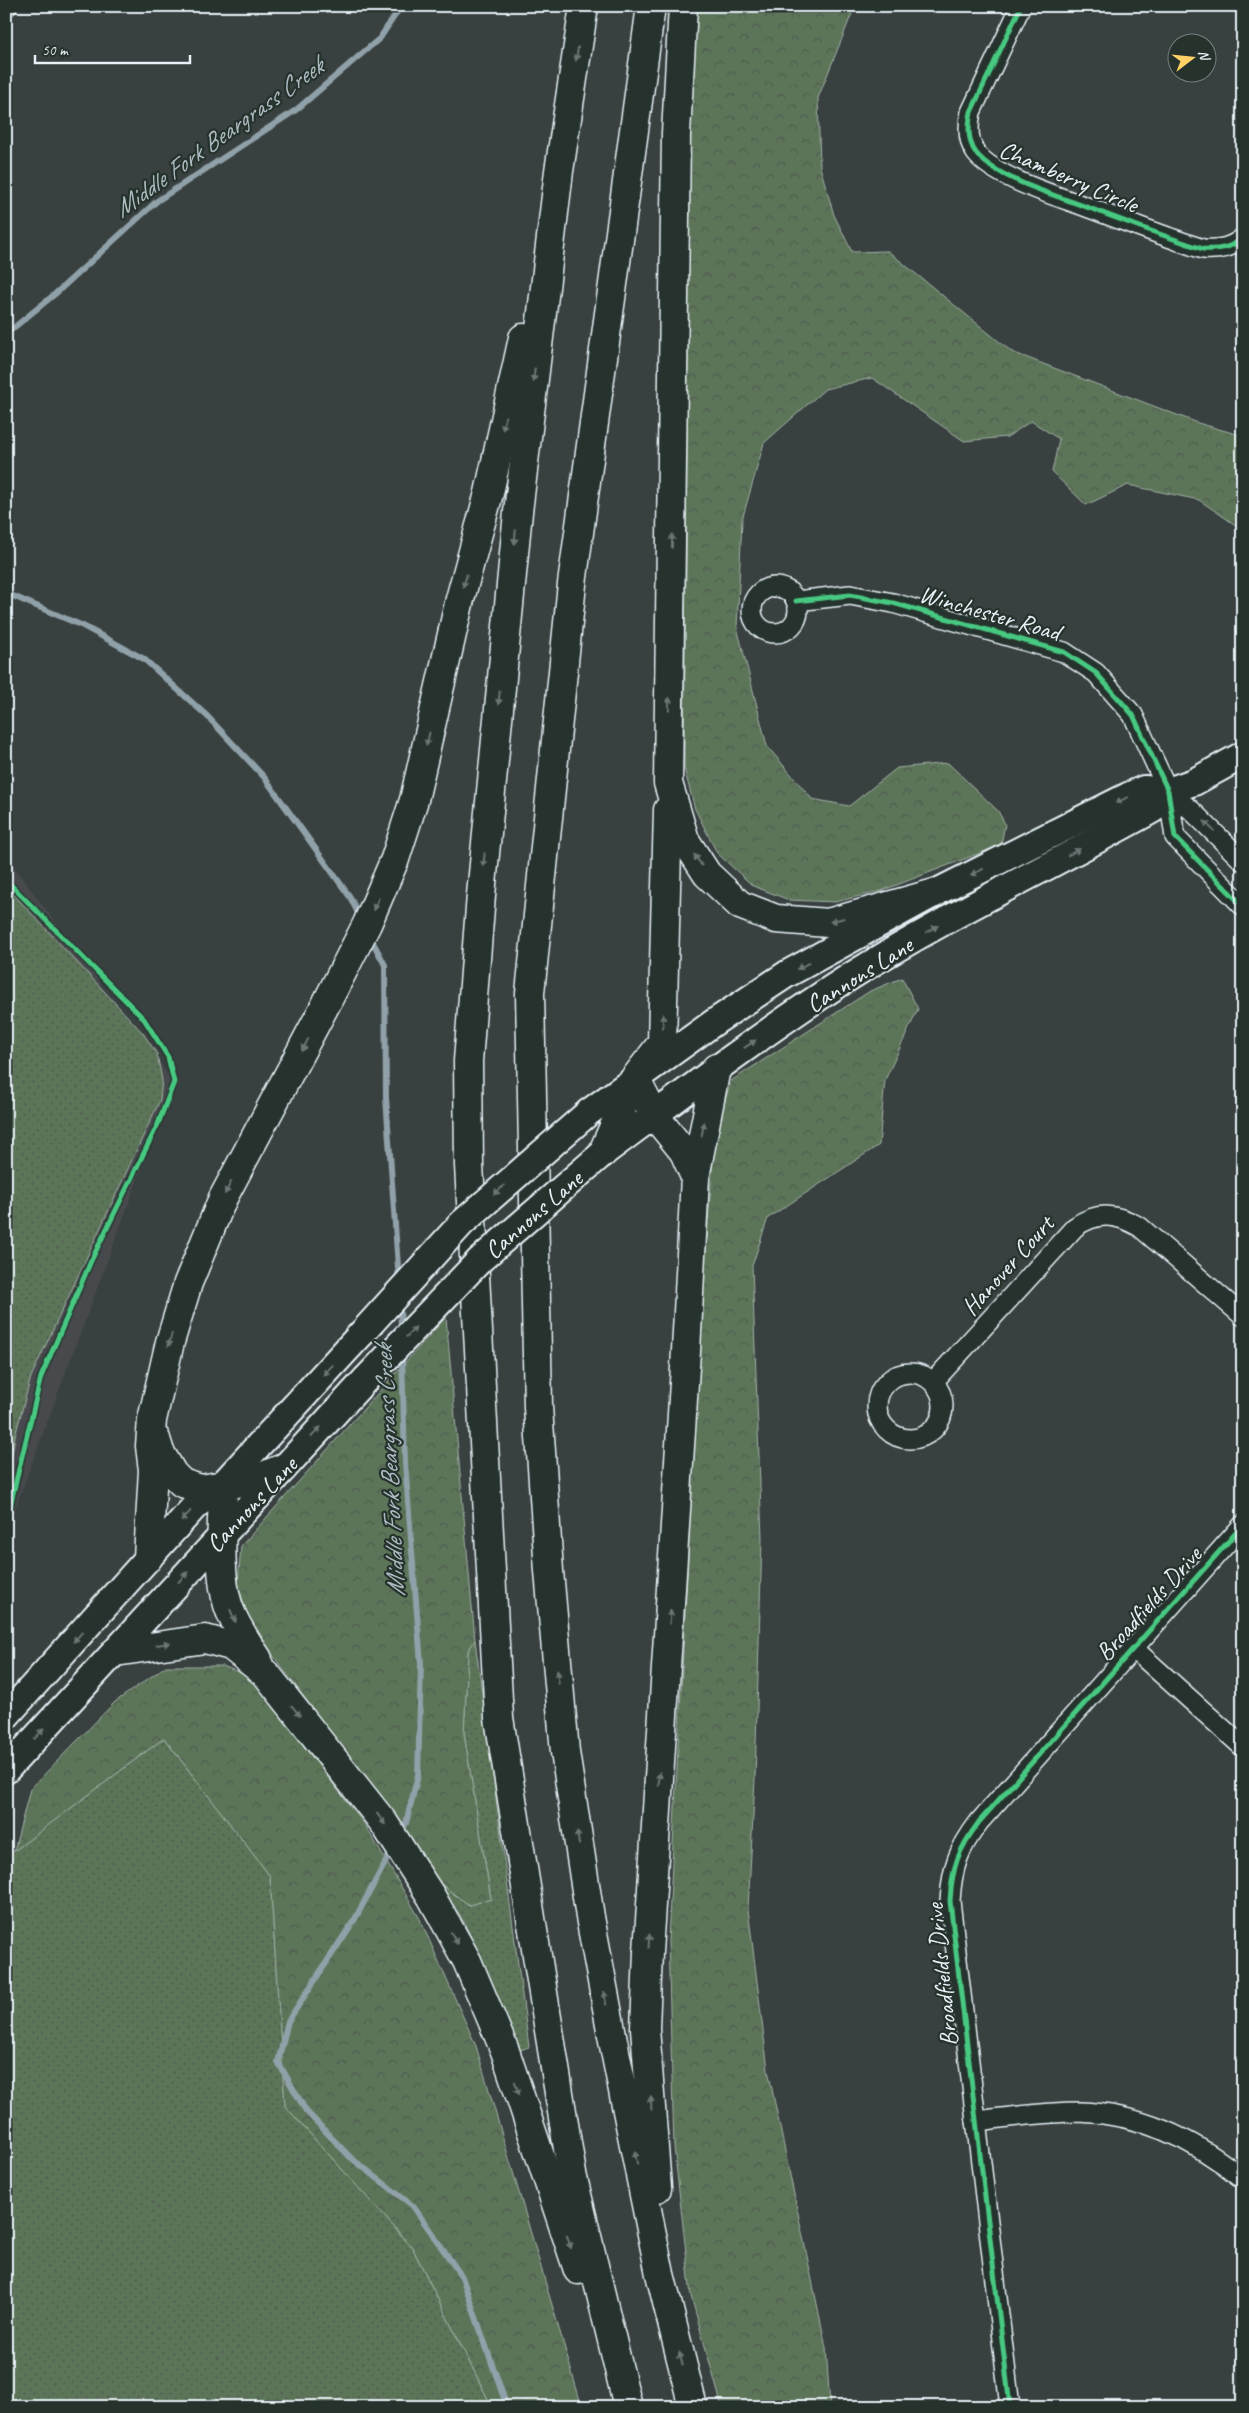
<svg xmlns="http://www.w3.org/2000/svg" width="1249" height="2413" font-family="Caveat,sans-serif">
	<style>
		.built { fill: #464a4d }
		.grass { fill: url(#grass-dots); stroke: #a2b2a8 }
		.forest { fill: url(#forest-crowns); stroke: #a2b2a8 }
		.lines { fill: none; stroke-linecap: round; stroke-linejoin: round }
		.stream { stroke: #90a1a9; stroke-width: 6 }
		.minor-casing { stroke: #e8f1f8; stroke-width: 22 }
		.secondary-casing { stroke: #e8f1f8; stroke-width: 30 }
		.motorway-casing { stroke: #e8f1f8; stroke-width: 31 }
		.minor { stroke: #26332d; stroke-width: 19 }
		.secondary { stroke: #26332d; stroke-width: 26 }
		.motorway { stroke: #26332d; stroke-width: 28 }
		.secondary-bridge-casing { stroke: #e8f1f8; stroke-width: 30; stroke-linecap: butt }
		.secondary-bridge { stroke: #26332d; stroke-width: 26 }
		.cycleway-casing { stroke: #26332d; stroke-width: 8 }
		.cycleway { stroke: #46c982; stroke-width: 5 }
		.oneway { fill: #6a7674 }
		.labels { text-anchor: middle; stroke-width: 4.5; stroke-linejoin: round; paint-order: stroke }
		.street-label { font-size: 25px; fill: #e8f1f8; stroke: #26332d }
		.water-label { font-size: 26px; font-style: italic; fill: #aebbc3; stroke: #26332d }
	</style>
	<defs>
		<pattern id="grass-dots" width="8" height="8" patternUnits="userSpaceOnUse" patternTransform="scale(1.25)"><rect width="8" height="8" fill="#5c7459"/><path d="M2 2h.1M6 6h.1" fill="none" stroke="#505c51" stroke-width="1.8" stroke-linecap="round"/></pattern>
		<pattern id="forest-crowns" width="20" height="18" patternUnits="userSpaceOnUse" patternTransform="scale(1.25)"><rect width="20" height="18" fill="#5c7459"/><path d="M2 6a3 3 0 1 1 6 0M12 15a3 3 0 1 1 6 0" fill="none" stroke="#505c51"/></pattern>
	</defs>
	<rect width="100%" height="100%" fill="#394040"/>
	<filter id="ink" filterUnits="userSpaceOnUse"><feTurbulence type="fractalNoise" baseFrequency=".02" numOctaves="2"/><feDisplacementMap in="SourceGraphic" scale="10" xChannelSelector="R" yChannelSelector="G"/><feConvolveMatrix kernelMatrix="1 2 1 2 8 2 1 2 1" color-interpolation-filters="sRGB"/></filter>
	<g filter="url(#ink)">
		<polygon class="built" points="6,856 174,1082 6,1533"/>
		<g class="grass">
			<polygon points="6,886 143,1033 157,1054 162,1080 160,1100 31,1377 15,1436 6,1492"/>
			<polygon points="475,1640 529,2047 520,2050 464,1922 439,1883 469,1905 491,1899 464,1734 468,1651"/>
			<polygon points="164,1738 270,1876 285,2106 412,2247 492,2407 6,2407 6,1857"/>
		</g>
		<g class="forest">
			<polygon points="696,6 855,6 818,98 820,167 834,215 852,252 888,251 1012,352 1198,423 1243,436 1243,530 1199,500 1128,485 1086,505 1052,472 1059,439 1031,421 1007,437 964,441 872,378 825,389 764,443 742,520 737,627 767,746 812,799 849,806 897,768 948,763 998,811 1005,824 1001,845 881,891 835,902 789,900 753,886 717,853 695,809 684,768 690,134"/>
			<polygon points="902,978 918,1009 885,1080 879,1145 768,1218 752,1266 762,1539 755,1779 748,1909 768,2070 826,2347 830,2407 722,2407 691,2296 674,2147 668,1940 700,1326 715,1133 731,1081 870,991"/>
			<polygon points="446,1317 475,1640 468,1651 464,1734 491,1899 469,1905 439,1883 382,1801 250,1625 238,1584 241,1546"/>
			<polygon points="166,1666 223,1666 250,1677 365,1825 420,1919 476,2046 582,2407 492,2407 412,2247 285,2106 270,1876 164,1738 14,1851 30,1789 115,1702"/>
		</g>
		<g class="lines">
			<g class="stream">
				<polyline points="6,334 55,294 157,201 296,110 380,38 401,6"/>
				<polyline points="6,593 83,626 144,659 207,716 264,777 350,897 360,917"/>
				<polyline points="369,935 385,965 386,1098 399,1281"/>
				<polyline points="400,1303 401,1331"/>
				<polyline points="400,1834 406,1823 418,1775 421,1664 405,1463 402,1353"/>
				<polyline points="392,1850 355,1919 288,2021 278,2062 306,2111 350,2157 413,2206 462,2277 507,2407"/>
			</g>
			<g class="minor-casing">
				<g id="minor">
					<path d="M1021,6L971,112C968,126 967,141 976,153C996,179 1061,197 1092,209C1129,223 1166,237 1203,249C1219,250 1231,248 1243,238"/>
					<polyline points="6,7 7,6"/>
					<circle cx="775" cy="610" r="23"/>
					<polyline points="796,601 850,595 893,603 1064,652 1096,673 1133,715 1168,791 1175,837 1243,906"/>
					<polyline points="1168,791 1191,810 1243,861"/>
					<circle cx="910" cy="1406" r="33"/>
					<path d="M933,1382L1075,1227C1098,1211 1117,1214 1140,1227L1243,1316"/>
					<polyline points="1133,1648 1243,1747"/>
					<path d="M976,2121C1010,2117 1044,2112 1079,2112C1141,2114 1196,2140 1243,2179"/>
					<path d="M1010,2407L950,1901C952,1867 958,1850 979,1822L1243,1525"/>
				</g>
			</g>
			<g class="secondary-casing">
				<g id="secondary">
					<polyline points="589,1112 716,1021 787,974 935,893 1128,796 1144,789 1168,791 1194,782 1243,755"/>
					<path d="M602,1154C684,1093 765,1031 851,976C948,915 1052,866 1152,810L1168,791"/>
					<polyline points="6,1716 195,1506 223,1484 361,1334"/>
					<polyline points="6,1770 366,1379"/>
				</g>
			</g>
			<g class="motorway-casing">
				<g id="motorway">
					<polyline points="584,6 559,171 518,512 481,895 468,1061 469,1165 499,1718 572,2174 628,2407"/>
					<polyline points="651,6 572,584 530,993 538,1407 549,1571 565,1752 590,1917 615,2051 660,2274 693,2407"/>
					<polyline points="683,6 676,133 668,783 685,840 707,874 740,905 776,919 828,923 935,893"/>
					<polyline points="635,1078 654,1115 684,1152 695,1177"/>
					<polyline points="602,1154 635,1078 662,1043 668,810"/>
					<polyline points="156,1439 160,1452 173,1474 182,1483 201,1489 254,1480 283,1468"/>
					<path d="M223,1484C223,1521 217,1570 228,1605C234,1624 247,1642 258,1659"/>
					<polyline points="148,1558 153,1470 150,1446 152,1420 170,1342 188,1283 223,1198 327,1002 367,924 395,859 414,800 460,599 489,493 523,338"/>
					<polyline points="115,1652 205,1639 231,1646 267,1675 384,1823 431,1896 467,1961 505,2051 578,2270"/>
					<polyline points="657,2188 645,2028 648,1952 686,1351 695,1177 716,1068"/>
				</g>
			</g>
			<use href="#minor" class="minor"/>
			<use href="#secondary" class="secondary"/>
			<use href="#motorway" class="motorway"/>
			<g class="secondary-bridge-casing">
				<g id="secondary-bridge">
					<polyline points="361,1334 462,1223 589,1112"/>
					<polyline points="366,1379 480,1260 602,1154"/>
				</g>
			</g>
			<use href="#secondary-bridge" class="secondary-bridge"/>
			<g class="cycleway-casing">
				<g id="cycleway">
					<path d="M1021,6L971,112C968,126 967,141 976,153C996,179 1061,197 1092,209C1129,223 1166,237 1203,249C1219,250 1231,248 1243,238"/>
					<polyline points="796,601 850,595 893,603 1064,652 1096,673 1133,715 1168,791 1175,837 1243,906"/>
					<polyline points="6,880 144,1019 168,1057 174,1082 158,1124 91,1261 41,1377 6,1523"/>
					<path d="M1010,2407L950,1901C952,1867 958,1850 979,1822L1243,1525"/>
				</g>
			</g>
			<use href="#cycleway" class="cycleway"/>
		</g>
		<defs><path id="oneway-solid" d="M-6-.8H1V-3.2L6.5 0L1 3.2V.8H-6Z" transform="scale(1.25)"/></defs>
		<g class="oneway">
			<use href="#oneway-solid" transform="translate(577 54) rotate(99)"/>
			<use href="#oneway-solid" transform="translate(534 375) rotate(97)"/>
			<use href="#oneway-solid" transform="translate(504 423) rotate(102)"/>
			<use href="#oneway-solid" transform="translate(515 537) rotate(96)"/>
			<use href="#oneway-solid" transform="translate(672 541) rotate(-89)"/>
			<use href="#oneway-solid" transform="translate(465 581) rotate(105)"/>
			<use href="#oneway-solid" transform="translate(499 698) rotate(96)"/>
			<use href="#oneway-solid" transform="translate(669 704) rotate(-89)"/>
			<use href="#oneway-solid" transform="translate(428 739) rotate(103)"/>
			<use href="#oneway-solid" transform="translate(1122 800) rotate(154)"/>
			<use href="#oneway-solid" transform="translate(1209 826) rotate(-135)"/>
			<use href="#oneway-solid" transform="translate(1074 852) rotate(-28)"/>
			<use href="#oneway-solid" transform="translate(484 860) rotate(95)"/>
			<use href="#oneway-solid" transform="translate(698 860) rotate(-124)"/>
			<use href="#oneway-solid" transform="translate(977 872) rotate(153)"/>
			<use href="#oneway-solid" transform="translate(376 904) rotate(114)"/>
			<use href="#oneway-solid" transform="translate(837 920) rotate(165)"/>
			<use href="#oneway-solid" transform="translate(932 929) rotate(-30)"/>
			<use href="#oneway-solid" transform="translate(803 966) rotate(151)"/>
			<use href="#oneway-solid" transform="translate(663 1021) rotate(-88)"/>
			<use href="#oneway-solid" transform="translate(750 1044) rotate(-34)"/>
			<use href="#oneway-solid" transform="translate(305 1045) rotate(118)"/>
			<use href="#oneway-solid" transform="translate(703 1129) rotate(-78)"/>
			<use href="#oneway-solid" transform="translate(228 1188) rotate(117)"/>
			<use href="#oneway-solid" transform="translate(499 1190) rotate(138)"/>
			<use href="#oneway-solid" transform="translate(411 1332) rotate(-46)"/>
			<use href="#oneway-solid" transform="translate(170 1340) rotate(105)"/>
			<use href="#oneway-solid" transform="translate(328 1370) rotate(133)"/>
			<use href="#oneway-solid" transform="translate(316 1432) rotate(-47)"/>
			<use href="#oneway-solid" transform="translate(186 1516) rotate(132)"/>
			<use href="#oneway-solid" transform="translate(183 1577) rotate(-48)"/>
			<use href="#oneway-solid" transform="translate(233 1616) rotate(66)"/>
			<use href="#oneway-solid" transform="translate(670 1617) rotate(-86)"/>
			<use href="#oneway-solid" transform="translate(78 1637) rotate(132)"/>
			<use href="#oneway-solid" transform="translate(163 1644) rotate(-10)"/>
			<use href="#oneway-solid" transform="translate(558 1677) rotate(-95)"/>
			<use href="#oneway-solid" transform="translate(296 1711) rotate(51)"/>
			<use href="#oneway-solid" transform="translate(39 1734) rotate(-47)"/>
			<use href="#oneway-solid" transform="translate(659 1779) rotate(-86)"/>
			<use href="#oneway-solid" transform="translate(381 1819) rotate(54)"/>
			<use href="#oneway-solid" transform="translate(578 1838) rotate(-99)"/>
			<use href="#oneway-solid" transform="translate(454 1938) rotate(62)"/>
			<use href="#oneway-solid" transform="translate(649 1941) rotate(-86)"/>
			<use href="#oneway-solid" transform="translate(605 1998) rotate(-101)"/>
			<use href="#oneway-solid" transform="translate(517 2088) rotate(72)"/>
			<use href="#oneway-solid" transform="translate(651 2103) rotate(-94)"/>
			<use href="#oneway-solid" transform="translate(636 2158) rotate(-101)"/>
			<use href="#oneway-solid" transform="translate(569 2242) rotate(71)"/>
			<use href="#oneway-solid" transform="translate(681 2359) rotate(-104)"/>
		</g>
	</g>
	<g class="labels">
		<g class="street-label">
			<text transform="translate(1069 176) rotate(23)" y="9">Chamberry Circle</text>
			<text transform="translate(990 612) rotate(16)" y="9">Winchester Road</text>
			<text transform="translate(859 974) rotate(-32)" y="9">Cannons Lane</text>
			<text transform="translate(533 1214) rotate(-41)" y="9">Cannons Lane</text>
			<text transform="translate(1007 1265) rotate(-48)" y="9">Hanover Court</text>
			<text transform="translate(251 1504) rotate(-47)" y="9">Cannons Lane</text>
			<text transform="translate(1148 1603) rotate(-48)" y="9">Broadfields Drive</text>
			<text transform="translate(941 1975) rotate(-96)" y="9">Broadfields Drive</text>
		</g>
		<g class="water-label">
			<text transform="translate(218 137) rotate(-36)" y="9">Middle Fork Beargrass Creek</text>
			<text transform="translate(389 1471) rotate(-93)" y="9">Middle Fork Beargrass Creek</text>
		</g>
	</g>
	<rect width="1249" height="2413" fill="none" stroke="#26332d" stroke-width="25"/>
	<rect x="12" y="12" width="1224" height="2388" fill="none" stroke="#e8f1f8" stroke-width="2" filter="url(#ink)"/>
	<g transform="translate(1192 58) rotate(74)"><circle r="24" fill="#26332d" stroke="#747f7e"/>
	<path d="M0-4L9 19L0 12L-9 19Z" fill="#ffd166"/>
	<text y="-8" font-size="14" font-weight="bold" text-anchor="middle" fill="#e8f1f8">N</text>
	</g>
	<path d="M35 55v8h155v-8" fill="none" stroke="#e8f1f8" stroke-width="2.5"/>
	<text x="42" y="55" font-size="15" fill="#e8f1f8" stroke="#26332d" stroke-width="4" paint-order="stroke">50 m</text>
</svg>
